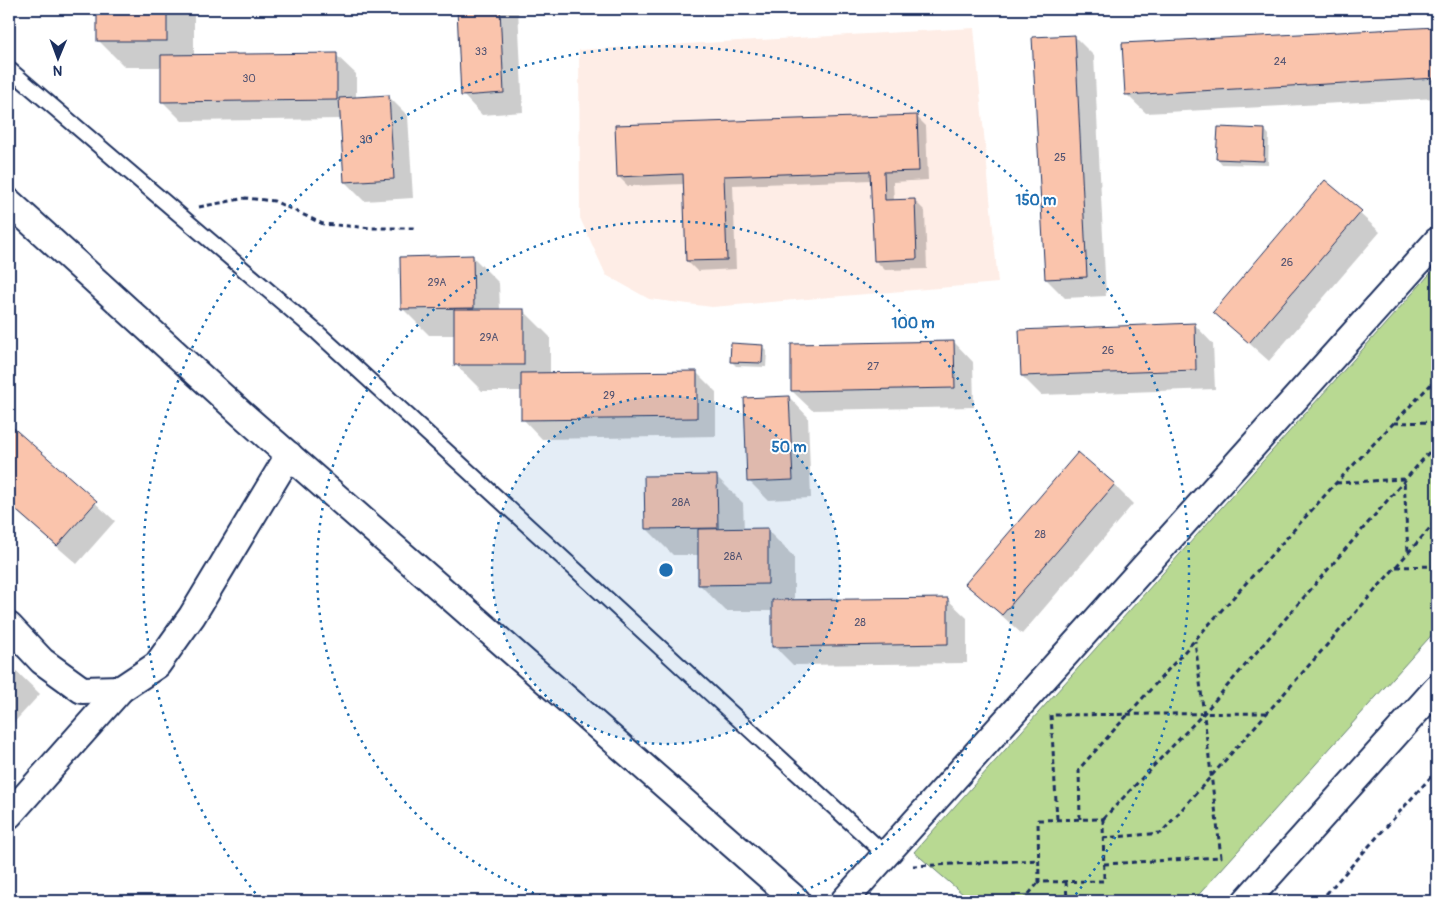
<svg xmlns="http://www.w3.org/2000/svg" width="1446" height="910" font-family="Pangolin,sans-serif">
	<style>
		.built { fill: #feede6 }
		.green { fill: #b8d992; stroke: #6a8478 }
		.shadow { fill: #0003 }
		.building { fill: #fac4ac; stroke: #1b2f5e }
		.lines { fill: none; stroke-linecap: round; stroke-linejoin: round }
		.service-casing { stroke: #1b2f5e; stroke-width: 18 }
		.minor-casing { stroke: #1b2f5e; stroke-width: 30 }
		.path { stroke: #1b2f5e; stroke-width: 3; stroke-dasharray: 5 4; stroke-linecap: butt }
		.service { stroke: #fff; stroke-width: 14 }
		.minor { stroke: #fff; stroke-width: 26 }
		.ring { fill: none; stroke: #1f6fb2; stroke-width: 2.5; stroke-dasharray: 2.5 5 }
		.labels { text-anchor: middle; stroke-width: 4; stroke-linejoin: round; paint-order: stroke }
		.number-label { font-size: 11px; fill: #535472 }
		.centre { fill: #1f6fb2; stroke: #fff; stroke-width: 2.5 }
		.ring-label { font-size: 15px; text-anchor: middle; font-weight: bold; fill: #1f6fb2; stroke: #fff; stroke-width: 4; stroke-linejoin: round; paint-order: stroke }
	</style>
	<rect width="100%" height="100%" fill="#fff"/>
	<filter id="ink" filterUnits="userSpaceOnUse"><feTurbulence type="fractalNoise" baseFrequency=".02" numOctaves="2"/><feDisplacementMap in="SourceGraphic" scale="10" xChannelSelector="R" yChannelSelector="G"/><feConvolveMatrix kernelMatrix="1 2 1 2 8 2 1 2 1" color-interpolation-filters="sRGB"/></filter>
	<g filter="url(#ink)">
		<polygon class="built" points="974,28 998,283 712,307 649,299 606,275 580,218 579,50"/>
		<polygon class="green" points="1437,266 1437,629 1193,901 971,901 914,852"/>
		<g class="shadow">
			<polygon points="69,9 189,9 194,13 194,56 336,55 356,74 356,98 388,96 408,116 413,198 364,201 345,182 341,119 182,121 163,102 162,67 125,67 99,41 98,11 72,12"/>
			<polygon points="458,9 518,9 523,112 482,115 463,95"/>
			<polygon points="1437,28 1437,98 1146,113 1126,94 1124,44"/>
			<polygon points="1074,36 1094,56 1106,296 1065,298 1046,279"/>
			<polygon points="916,116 926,126 928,180 893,182 894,201 915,201 925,211 927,269 885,270 875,260 872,180 733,185 736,269 697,271 687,261 685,184 628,186 618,176"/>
			<polygon points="1265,130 1269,135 1268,165 1222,164 1218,159"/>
			<polygon points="1325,182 1380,232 1269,361 1214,312"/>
			<polygon points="472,256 499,283 500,310 523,310 550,337 550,374 696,372 716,392 716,436 542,439 523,419 522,391 482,391 455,364 455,335 429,335 402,308"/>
			<polygon points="1194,324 1213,344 1215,389 1041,395 1022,376"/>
			<polygon points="954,342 973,362 974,407 812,410 792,391"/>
			<polygon points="762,346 767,351 766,367 736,366 731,361"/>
			<polygon points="789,397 808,417 811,498 768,500 749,481"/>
			<polygon points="9,425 115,521 77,564 9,505"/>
			<polygon points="716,476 743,503 744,530 767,530 794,557 794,601 947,599 967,618 967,663 793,665 774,646 773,611 726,611 699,584 699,555 673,555 646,528"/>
			<polygon points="1114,485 1133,504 1022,634 967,584"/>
			<polygon points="9,664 40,694 9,728"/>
		</g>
		<g class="building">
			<rect x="97" y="9" width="70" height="32"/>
			<polygon points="457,9 500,9 504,93 461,96"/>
			<polygon points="1437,27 1437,78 1125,95 1122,43"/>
			<polygon points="1075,35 1087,277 1045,279 1032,37"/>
			<polygon points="337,53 337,100 161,102 161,55"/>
			<polygon points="389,95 394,179 344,182 339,98"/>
			<polygon points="917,115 919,171 884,172 885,200 915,199 917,259 874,261 870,171 724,176 727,260 686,261 683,174 617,177 615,125"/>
			<polygon points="1218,127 1265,129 1264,161 1216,159"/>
			<polygon points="1325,180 1362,211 1249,343 1213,312"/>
			<polygon points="473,255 474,308 401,309 400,257"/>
			<rect x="454" y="309" width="70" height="56"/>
			<polygon points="1195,323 1196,370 1021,376 1019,330"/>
			<polygon points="954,341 955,388 791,391 791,344"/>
			<polygon points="731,343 763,345 762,363 730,362"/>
			<polygon points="697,371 697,418 521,420 521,373"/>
			<polygon points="789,396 793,480 747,482 744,398"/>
			<polygon points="9,424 97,501 57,546 9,504"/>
			<polygon points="1078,452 1115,484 1002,615 965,584"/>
			<polygon points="717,475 718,528 645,529 644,476"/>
			<polygon points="768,528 768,584 698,585 698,529"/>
			<polygon points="948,598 948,644 772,647 772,600"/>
		</g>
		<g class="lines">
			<g class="service-casing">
				<polyline id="service" points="9,69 318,333 886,855"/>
			</g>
			<g class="minor-casing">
				<g id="minor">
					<polyline points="9,202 243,415 797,901"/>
					<polyline points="9,626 42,661 82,690 121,689 157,665 192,616 289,455"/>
					<polyline points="9,815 121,689"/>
					<polyline points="844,901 1437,241"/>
					<polyline points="1246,901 1437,688"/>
				</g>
			</g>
			<g class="path">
				<polyline points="199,207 246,198 274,201 323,224 372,228 414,228"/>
				<polyline points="1394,423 1437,422"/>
				<polyline points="1336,483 1404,479 1408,552"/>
				<polyline points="1396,567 1437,566"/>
				<polyline points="1057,819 1051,715 1266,713"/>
				<polyline points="1080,819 1079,769 1336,483 1437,378"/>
				<polyline points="1103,819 1204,713 1437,443"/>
				<polygon points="1103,819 1104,881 1039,882 1038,820"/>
				<polyline points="1103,838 1161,833 1437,520"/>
				<polyline points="1104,864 1221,857 1195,641"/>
				<polyline points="913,866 1039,860"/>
				<polyline points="1066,881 1067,901"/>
				<polyline points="1023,901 1039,882"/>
				<polyline points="1320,901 1437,770"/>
			</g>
			<use href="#service" class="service"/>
			<use href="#minor" class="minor"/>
		</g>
	</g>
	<circle cx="666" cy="570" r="174" fill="#1f6fb2" fill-opacity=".12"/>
	<g class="ring">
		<circle cx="666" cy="570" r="174"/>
		<path d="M555 901A349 349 0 1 1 777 901"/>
		<path d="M260 899A523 523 0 1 1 1072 899"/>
	</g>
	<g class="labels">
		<g class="number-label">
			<text x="481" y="55">33</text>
			<text x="1280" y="65">24</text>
			<text x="249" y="82">30</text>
			<text x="366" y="143">30</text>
			<text x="1060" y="161">25</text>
			<text x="1287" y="266">26</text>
			<text x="437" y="286">29A</text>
			<text x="489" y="341">29A</text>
			<text x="1108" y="354">26</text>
			<text x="873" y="370">27</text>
			<text x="609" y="399">29</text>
			<text x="681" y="506">28A</text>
			<text x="1040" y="538">28</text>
			<text x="733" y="560">28A</text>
			<text x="860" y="626">28</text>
		</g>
	</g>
	<circle cx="666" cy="570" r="8" class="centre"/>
	<g class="ring-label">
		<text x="1036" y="205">150 m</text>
		<text x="913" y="328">100 m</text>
		<text x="789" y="452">50 m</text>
	</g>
	<rect width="1446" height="910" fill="none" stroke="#fff" stroke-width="30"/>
	<rect x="15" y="15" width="1416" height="880" fill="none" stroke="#1b2f5e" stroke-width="2" filter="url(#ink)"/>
	<g transform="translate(58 58) rotate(181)" stroke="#ffffff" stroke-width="4" paint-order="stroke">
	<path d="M0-4L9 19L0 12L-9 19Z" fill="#1b2f5e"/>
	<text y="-8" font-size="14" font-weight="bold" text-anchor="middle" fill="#1b2f5e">N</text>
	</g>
</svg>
